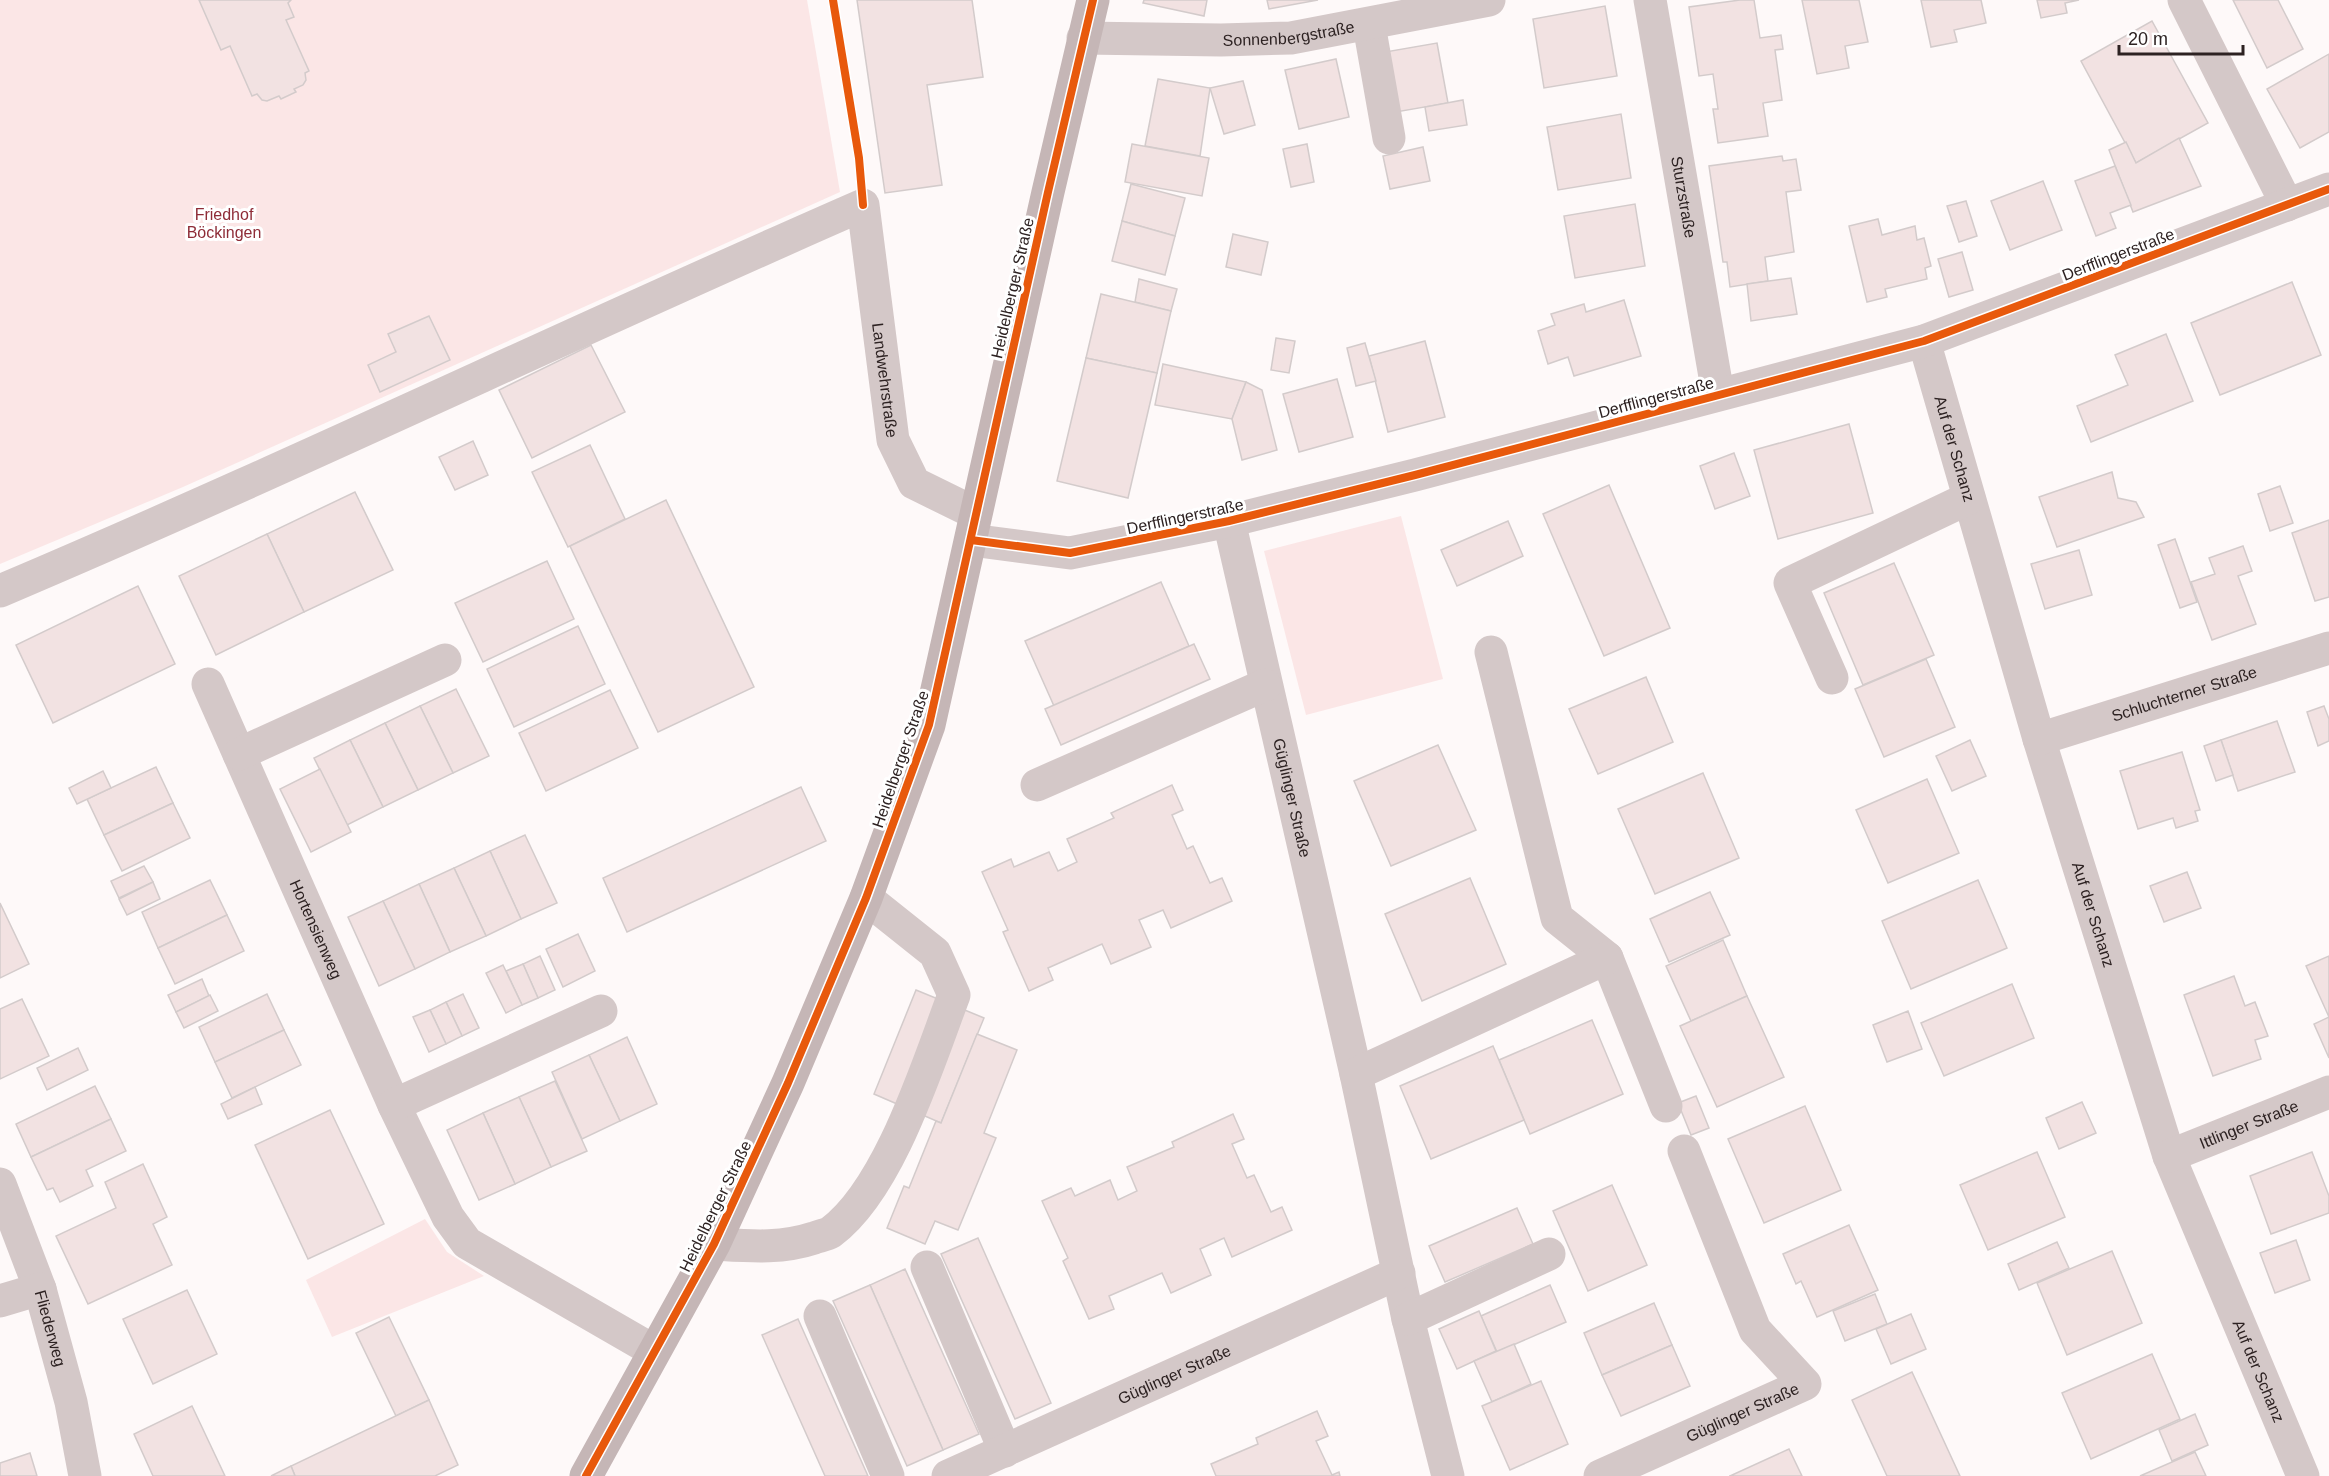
<svg xmlns="http://www.w3.org/2000/svg" width="2329" height="1476" font-family="Arial,sans-serif">
	<style>
		.green { fill: #fbe6e6 }
		.building { fill: #f2e2e2; stroke: #d3cbcb; stroke-width: 1.5 }
		.lines { fill: none; stroke-linecap: round; stroke-linejoin: round }
		.minor { stroke: #d4c8c8; stroke-width: 33 }
		.major { stroke: #c5b6b6; stroke-width: 33 }
		.cycleway-casing { stroke: #fff; stroke-width: 11 }
		.cycleway { stroke: #e8590c; stroke-width: 8 }
		.labels { text-anchor: middle; stroke-width: 6; stroke-linejoin: round; paint-order: stroke }
		.street-label { font-size: 16px; fill: #2d2222; stroke: #fff }
		.park-label { font-size: 16px; fill: #8e2c37; stroke: #fff }
	</style>
	<rect width="100%" height="100%" fill="#fef9f9"/>
	<g class="green">
		<polygon points="0,0 807,0 840,192 183,487 0,564"/>
		<polygon points="1401,516 1443,679 1306,715 1264,551"/>
		<polygon points="425,1219 447,1252 484,1276 332,1337 306,1280"/>
	</g>
	<g class="building">
		<polygon points="199,0 291,0 288,3 294,17 286,20 309,71 305,73 306,80 303,85 294,89 296,92 281,99 279,96 267,101 262,100 257,94 252,96 230,46 221,50"/>
		<polygon points="857,0 972,0 983,77 927,85 942,185 885,193"/>
		<polygon points="1144,0 1207,0 1204,16 1143,3"/>
		<polygon points="1267,0 1318,0 1269,9"/>
		<polygon points="1740,0 1754,0 1760,38 1781,35 1783,49 1775,50 1782,100 1763,103 1768,136 1718,143 1713,109 1718,109 1713,74 1699,76 1689,7"/>
		<polygon points="1802,0 1859,0 1868,42 1845,46 1849,68 1817,74"/>
		<polygon points="1921,0 1981,0 1986,23 1954,30 1957,42 1931,47"/>
		<polygon points="2037,0 2079,0 2065,3 2067,13 2041,18"/>
		<polygon points="2233,0 2278,0 2303,49 2267,68"/>
		<polygon points="1605,6 1617,76 1544,88 1533,19"/>
		<polygon points="2152,21 2208,123 2136,163 2081,61"/>
		<polygon points="1437,43 1448,103 1396,112 1385,52"/>
		<polygon points="2329,54 2329,132 2300,148 2267,89"/>
		<polygon points="1336,59 1349,117 1299,129 1285,70"/>
		<polygon points="1158,79 1210,88 1200,156 1145,146"/>
		<polygon points="1243,81 1255,125 1224,134 1210,88"/>
		<polygon points="1463,100 1467,125 1429,131 1425,107"/>
		<polygon points="1621,114 1631,178 1558,190 1547,127"/>
		<polygon points="2179,138 2201,186 2133,212 2109,150 2126,142 2136,163"/>
		<polygon points="1132,144 1209,158 1202,196 1125,182"/>
		<polygon points="1307,144 1314,182 1291,187 1283,149"/>
		<polygon points="1423,147 1430,181 1390,189 1383,156"/>
		<polygon points="1782,156 1783,161 1796,159 1801,190 1786,192 1794,252 1765,257 1768,281 1730,287 1727,262 1723,262 1709,166"/>
		<polygon points="2115,166 2131,205 2110,213 2116,228 2096,236 2075,181"/>
		<polygon points="2043,181 2062,230 2010,250 1991,201"/>
		<polygon points="1131,184 1185,198 1175,236 1122,221"/>
		<polygon points="1966,201 1977,236 1959,242 1947,206"/>
		<polygon points="1635,204 1645,266 1575,278 1564,216"/>
		<polygon points="1878,219 1882,235 1915,226 1917,240 1924,238 1931,266 1925,268 1927,279 1885,289 1887,297 1867,302 1849,226"/>
		<polygon points="1122,221 1175,236 1165,275 1112,261"/>
		<polygon points="1233,234 1268,242 1261,275 1226,267"/>
		<polygon points="1962,252 1973,290 1949,297 1938,259"/>
		<polygon points="1791,278 1797,314 1751,321 1747,284"/>
		<polygon points="1139,279 1177,289 1171,311 1135,302"/>
		<polygon points="2292,282 2321,355 2220,395 2191,323"/>
		<polygon points="1101,294 1171,311 1157,373 1086,358"/>
		<polygon points="1624,300 1641,356 1574,376 1568,357 1548,364 1538,331 1555,325 1551,314 1584,304 1586,312"/>
		<polygon points="429,316 450,360 380,392 368,365 396,352 388,334"/>
		<polygon points="2166,334 2193,401 2091,442 2077,406 2128,385 2115,355"/>
		<polygon points="1276,338 1295,341 1289,373 1271,370"/>
		<polygon points="1425,341 1445,417 1388,432 1369,356"/>
		<polygon points="1365,343 1376,381 1356,386 1347,348"/>
		<polygon points="591,345 625,412 532,458 499,390"/>
		<polygon points="1086,358 1157,373 1128,498 1057,481"/>
		<polygon points="1163,364 1246,382 1232,419 1155,405"/>
		<polygon points="1337,379 1353,437 1299,452 1283,394"/>
		<polygon points="1246,382 1262,390 1277,450 1242,460 1232,419"/>
		<polygon points="1849,424 1873,513 1778,539 1754,450"/>
		<polygon points="473,441 488,475 455,490 439,457"/>
		<polygon points="590,445 625,519 568,547 532,472"/>
		<polygon points="1734,453 1750,496 1715,509 1700,466"/>
		<polygon points="2112,472 2118,498 2136,502 2144,517 2057,547 2039,497"/>
		<polygon points="1609,485 1670,628 1604,656 1543,514"/>
		<polygon points="2280,486 2293,523 2270,531 2258,494"/>
		<polygon points="355,492 393,570 304,612 267,534"/>
		<polygon points="666,500 754,687 658,732 570,546"/>
		<polygon points="2329,520 2329,597 2315,601 2292,533"/>
		<polygon points="1508,521 1523,556 1457,586 1441,550"/>
		<polygon points="267,534 304,612 216,655 179,576"/>
		<polygon points="2175,539 2197,602 2180,608 2158,545"/>
		<polygon points="2243,546 2252,571 2238,576 2256,624 2212,640 2191,582 2215,574 2209,558"/>
		<polygon points="2079,550 2092,595 2045,609 2031,564"/>
		<polygon points="547,561 574,619 483,662 455,603"/>
		<polygon points="1894,563 1934,655 1863,685 1824,593"/>
		<polygon points="1161,582 1189,646 1054,706 1025,641"/>
		<polygon points="138,586 175,664 53,723 16,645"/>
		<polygon points="578,626 605,684 514,727 487,669"/>
		<polygon points="1194,644 1210,679 1061,745 1045,709"/>
		<polygon points="1926,659 1955,727 1884,757 1855,689"/>
		<polygon points="1646,677 1673,742 1598,774 1569,709"/>
		<polygon points="456,689 489,756 453,773 420,706"/>
		<polygon points="610,690 638,748 546,791 519,733"/>
		<polygon points="420,706 453,773 418,790 385,723"/>
		<polygon points="2324,706 2329,719 2329,741 2318,746 2307,712"/>
		<polygon points="2277,721 2295,772 2238,791 2221,740"/>
		<polygon points="385,723 418,790 383,807 350,740"/>
		<polygon points="350,740 383,807 347,825 314,758"/>
		<polygon points="1970,740 1986,776 1952,791 1936,756"/>
		<polygon points="2221,740 2233,775 2216,781 2204,746"/>
		<polygon points="1438,745 1476,830 1391,866 1354,781"/>
		<polygon points="2182,752 2200,810 2195,811 2198,821 2176,828 2173,818 2138,829 2120,771"/>
		<polygon points="156,767 173,803 104,835 87,799"/>
		<polygon points="320,769 351,832 311,852 280,789"/>
		<polygon points="103,771 111,788 77,804 69,788"/>
		<polygon points="1703,773 1739,858 1655,894 1618,809"/>
		<polygon points="1927,779 1959,853 1888,883 1856,810"/>
		<polygon points="1172,785 1183,810 1172,815 1187,849 1193,846 1210,883 1222,878 1232,901 1171,928 1163,910 1139,920 1151,947 1111,964 1102,944 1048,968 1053,980 1029,991 1003,932 1008,930 982,872 1011,859 1014,867 1049,852 1058,871 1077,862 1067,839 1114,818 1111,813"/>
		<polygon points="801,787 826,841 627,932 603,878"/>
		<polygon points="173,803 190,838 122,871 104,835"/>
		<polygon points="525,835 557,903 521,919 490,851"/>
		<polygon points="490,851 521,919 486,936 454,868"/>
		<polygon points="144,866 153,882 119,898 111,881"/>
		<polygon points="454,868 486,936 450,952 419,884"/>
		<polygon points="2187,872 2201,908 2164,922 2150,886"/>
		<polygon points="1470,878 1506,964 1422,1001 1385,914"/>
		<polygon points="210,880 227,915 158,948 142,912"/>
		<polygon points="1978,880 2007,948 1911,989 1882,921"/>
		<polygon points="153,882 160,899 127,915 119,899"/>
		<polygon points="419,884 450,952 415,969 383,901"/>
		<polygon points="1710,892 1730,935 1669,962 1650,919"/>
		<polygon points="383,901 415,969 379,986 348,917"/>
		<polygon points="0,903 29,964 0,978"/>
		<polygon points="227,915 244,951 175,984 158,948"/>
		<polygon points="578,934 595,971 563,987 546,949"/>
		<polygon points="1723,940 1747,996 1691,1021 1666,966"/>
		<polygon points="540,956 555,990 538,998 523,964"/>
		<polygon points="2329,956 2329,1017 2306,966"/>
		<polygon points="523,964 538,998 522,1005 506,971"/>
		<polygon points="503,965 522,1005 506,1013 486,973"/>
		<polygon points="2234,976 2245,1006 2255,1002 2268,1036 2255,1040 2261,1059 2213,1076 2184,995"/>
		<polygon points="202,979 209,996 176,1012 168,995"/>
		<polygon points="2012,984 2034,1038 1944,1076 1921,1023"/>
		<polygon points="916,990 984,1018 941,1123 874,1094"/>
		<polygon points="267,994 284,1030 215,1062 199,1027"/>
		<polygon points="463,994 479,1028 462,1036 446,1002"/>
		<polygon points="210,995 218,1011 184,1028 176,1012"/>
		<polygon points="1747,996 1784,1077 1717,1107 1680,1026"/>
		<polygon points="22,999 49,1056 0,1079 0,1009"/>
		<polygon points="446,1002 462,1036 446,1044 430,1010"/>
		<polygon points="430,1010 446,1044 429,1052 413,1017"/>
		<polygon points="1908,1011 1922,1049 1887,1062 1873,1025"/>
		<polygon points="2329,1017 2329,1058 2314,1024"/>
		<polygon points="1592,1020 1623,1094 1530,1134 1499,1060"/>
		<polygon points="284,1030 301,1065 232,1098 215,1062"/>
		<polygon points="977,1034 1017,1050 984,1133 996,1138 958,1230 935,1221 925,1244 887,1228 904,1186 909,1188 936,1121 941,1123"/>
		<polygon points="627,1037 657,1104 620,1121 589,1055"/>
		<polygon points="1493,1046 1524,1120 1431,1159 1400,1086"/>
		<polygon points="78,1048 88,1070 47,1090 37,1068"/>
		<polygon points="589,1055 620,1121 582,1139 552,1072"/>
		<polygon points="555,1081 587,1151 551,1167 519,1097"/>
		<polygon points="95,1086 111,1119 31,1157 16,1124"/>
		<polygon points="255,1087 262,1104 228,1119 221,1104"/>
		<polygon points="1696,1096 1709,1128 1691,1135 1678,1103"/>
		<polygon points="519,1097 551,1167 515,1184 483,1113"/>
		<polygon points="2082,1102 2096,1133 2059,1149 2046,1118"/>
		<polygon points="1805,1106 1841,1190 1764,1223 1728,1139"/>
		<polygon points="330,1110 384,1224 308,1259 255,1145"/>
		<polygon points="483,1113 515,1184 479,1200 447,1130"/>
		<polygon points="1233,1114 1244,1139 1232,1144 1247,1178 1254,1175 1271,1212 1282,1207 1292,1230 1232,1257 1224,1238 1200,1249 1211,1275 1171,1293 1162,1273 1109,1296 1114,1309 1089,1319 1063,1261 1068,1258 1042,1201 1071,1188 1075,1196 1110,1180 1118,1200 1137,1191 1127,1167 1174,1147 1172,1142"/>
		<polygon points="111,1119 126,1151 86,1170 93,1186 60,1202 53,1188 47,1190 31,1157"/>
		<polygon points="2037,1152 2065,1217 1988,1250 1960,1185"/>
		<polygon points="2312,1152 2329,1196 2329,1213 2271,1234 2250,1176"/>
		<polygon points="143,1164 167,1217 153,1224 172,1265 88,1304 56,1236 116,1208 105,1182"/>
		<polygon points="1612,1185 1647,1265 1588,1291 1553,1211"/>
		<polygon points="1517,1208 1533,1244 1445,1282 1429,1246"/>
		<polygon points="1849,1225 1878,1290 1817,1317 1801,1281 1796,1284 1783,1254"/>
		<polygon points="978,1238 1051,1403 1015,1419 941,1254"/>
		<polygon points="2296,1240 2310,1280 2275,1293 2260,1253"/>
		<polygon points="2057,1242 2069,1268 2019,1290 2008,1264"/>
		<polygon points="2112,1251 2142,1323 2067,1355 2037,1283"/>
		<polygon points="905,1269 979,1434 943,1450 870,1285"/>
		<polygon points="870,1285 943,1450 907,1466 833,1301"/>
		<polygon points="1550,1285 1566,1322 1497,1352 1481,1316"/>
		<polygon points="187,1290 217,1354 153,1384 123,1319"/>
		<polygon points="1875,1294 1887,1324 1845,1341 1833,1311"/>
		<polygon points="1654,1303 1672,1345 1602,1375 1584,1333"/>
		<polygon points="1479,1311 1496,1351 1457,1369 1439,1329"/>
		<polygon points="1911,1314 1926,1349 1891,1364 1876,1329"/>
		<polygon points="389,1317 429,1400 396,1416 356,1333"/>
		<polygon points="798,1319 868,1476 825,1476 762,1335"/>
		<polygon points="1514,1344 1531,1384 1492,1402 1474,1361"/>
		<polygon points="1672,1345 1690,1386 1621,1416 1602,1375"/>
		<polygon points="2152,1354 2180,1419 2091,1459 2062,1393"/>
		<polygon points="1912,1372 1960,1476 1887,1476 1852,1400"/>
		<polygon points="1541,1381 1568,1444 1510,1470 1482,1406"/>
		<polygon points="429,1400 458,1465 435,1476 295,1476 291,1466"/>
		<polygon points="192,1406 225,1476 153,1476 134,1434"/>
		<polygon points="1317,1411 1328,1436 1316,1441 1332,1475 1339,1472 1340,1476 1216,1476 1211,1464 1258,1444 1256,1438"/>
		<polygon points="2195,1414 2208,1445 2172,1461 2159,1430"/>
		<polygon points="1789,1449 1802,1476 1729,1476 1730,1476"/>
		<polygon points="2195,1452 2206,1476 2140,1476"/>
		<polygon points="30,1453 37,1476 0,1476 0,1463"/>
		<polygon points="291,1466 295,1476 271,1476"/>
	</g>
	<g class="lines">
		<g class="minor">
			<path id="s1" d="M1650,0L1718,394"/>
			<polyline points="2184,0 2287,205"/>
			<polyline points="1369,25 1389,138"/>
			<path id="s2" d="M1083,38L1221,40L1291,38L1489,0"/>
			<path id="s3" d="M1924,341L2039,739L2169,1156L2303,1476"/>
			<path id="s4" d="M1229,521L1356,1074L1408,1319L1448,1476"/>
			<polyline points="971,540 1070,553 1229,521 1415,475 1924,341 2329,189"/>
			<path id="s5" d="M0,591C290,468 574,331 863,205L893,440L914,483L975,513"/>
			<polyline points="1491,652 1557,918 1607,958 1666,1106"/>
			<polyline points="1832,678 1790,583 1969,498"/>
			<path id="s6" d="M208,684L394,1105L448,1217L467,1243L654,1351"/>
			<path id="s7" d="M2039,739L2329,648"/>
			<polyline points="239,754 445,660"/>
			<polyline points="1037,785 1265,685"/>
			<polyline points="1356,1074 1607,958"/>
			<polyline points="394,1105 601,1011"/>
			<path id="s8" d="M2169,1156L2329,1092"/>
			<path id="s9" d="M0,1184L40,1289L71,1402L85,1476"/>
			<path d="M714,1244C749,1246 781,1249 814,1238C819,1236 826,1235 831,1232C890,1188 928,1063 954,995L935,953L866,898"/>
			<polyline points="927,1267 1005,1451"/>
			<polyline points="0,1301 40,1289"/>
			<polyline points="820,1316 888,1476"/>
			<polyline points="1408,1319 1549,1254"/>
			<path id="s10" d="M948,1476L1399,1273"/>
			<path id="s11" d="M1600,1476L1805,1384L1755,1330L1684,1151"/>
		</g>
		<polyline class="major" points="586,1476 714,1244 788,1083 866,898 929,725 1048,192 1093,0"/>
		<g class="cycleway-casing">
			<g id="cycleway">
				<polyline points="833,0 859,158 863,205"/>
				<polyline points="971,540 1070,553 1229,521 1415,475 1924,341 2329,189"/>
				<polyline points="586,1476 714,1244 788,1083 866,898 929,725 1048,192 1093,0"/>
			</g>
		</g>
		<use href="#cycleway" class="cycleway"/>
	</g>
	<g class="labels">
		<g class="street-label">
			<text dy="6" stroke="none"><textPath href="#s2" startOffset="206">Sonnenbergstraße</textPath></text>
			<text dy="6" stroke="none"><textPath href="#s1" startOffset="200">Sturzstraße</textPath></text>
			<text transform="translate(2118 254) rotate(-21)" y="6">Derfflingerstraße</text>
			<text transform="translate(1012 288) rotate(-77)" y="6">Heidelberger Straße</text>
			<text dy="6" stroke="none"><textPath href="#s5" startOffset="1122">Landwehrstraße</textPath></text>
			<text transform="translate(1656 397) rotate(-15)" y="6">Derfflingerstraße</text>
			<text dy="6" stroke="none"><textPath href="#s3" startOffset="112">Auf der Schanz</textPath></text>
			<text transform="translate(1185 516) rotate(-12)" y="6">Derfflingerstraße</text>
			<text dy="6" stroke="none"><textPath href="#s7" startOffset="152">Schluchterner Straße</textPath></text>
			<text transform="translate(900 759) rotate(-71)" y="6">Heidelberger Straße</text>
			<text dy="6" stroke="none"><textPath href="#s4" startOffset="284">Güglinger Straße</textPath></text>
			<text dy="6" stroke="none"><textPath href="#s3" startOffset="598">Auf der Schanz</textPath></text>
			<text dy="6" stroke="none"><textPath href="#s6" startOffset="268">Hortensienweg</textPath></text>
			<text dy="6" stroke="none"><textPath href="#s8" startOffset="86">Ittlinger Straße</textPath></text>
			<text transform="translate(715 1206) rotate(-64)" y="6">Heidelberger Straße</text>
			<text dy="6" stroke="none"><textPath href="#s9" startOffset="153">Fliederweg</textPath></text>
			<text dy="6" stroke="none"><textPath href="#s3" startOffset="1084">Auf der Schanz</textPath></text>
			<text dy="6" stroke="none"><textPath href="#s10" startOffset="248">Güglinger Straße</textPath></text>
			<text dy="6" stroke="none"><textPath href="#s11" startOffset="156">Güglinger Straße</textPath></text>
		</g>
		<g class="park-label">
			<text x="224" y="220">Friedhof<tspan x="224" dy="18">Böckingen</tspan></text>
		</g>
	</g>
	<path d="M2119 45v9h124v-9" fill="none" stroke="#2d2222" stroke-width="3"/>
	<text x="2128" y="45" font-size="18" fill="#2d2222" stroke="#ffffff" stroke-width="4.5" paint-order="stroke">20 m</text>
</svg>
